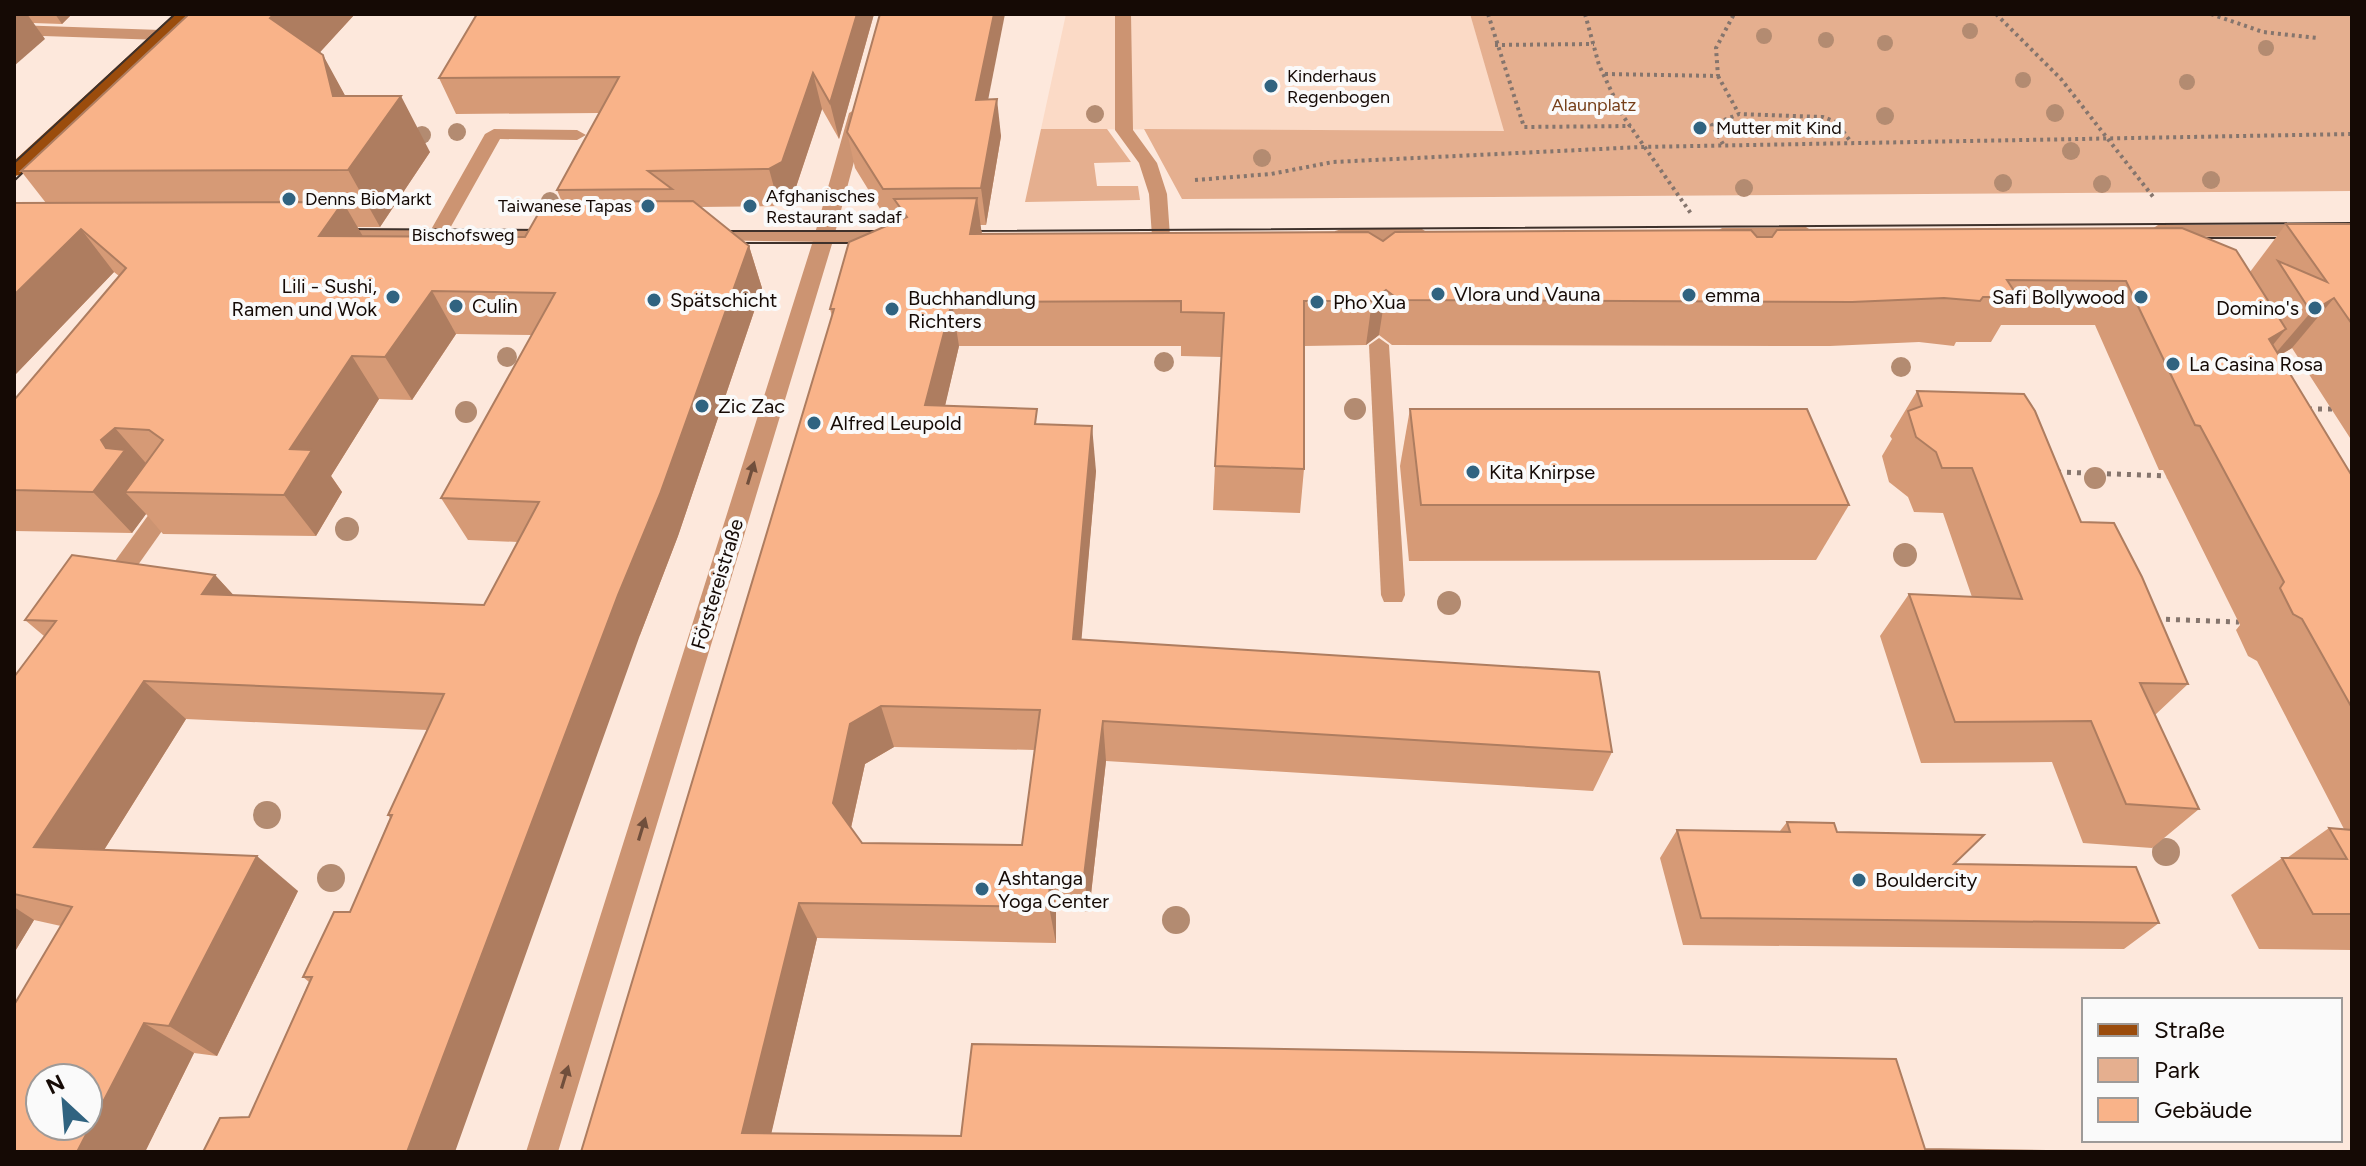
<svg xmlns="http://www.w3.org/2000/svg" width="2366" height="1166" font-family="Figtree,sans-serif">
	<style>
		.built { fill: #fbdac6 }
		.green { fill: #e5af8f }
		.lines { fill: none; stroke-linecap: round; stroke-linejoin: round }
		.path-far1 { stroke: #85756d; stroke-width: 4; stroke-dasharray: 3 4; stroke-linecap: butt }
		.path { stroke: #85756d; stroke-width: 5; stroke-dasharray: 4 6; stroke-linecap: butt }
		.service { fill: #cc9472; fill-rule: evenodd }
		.minor { fill: #cc9472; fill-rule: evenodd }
		.tertiary { fill: #cc9472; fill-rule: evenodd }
		.primary { fill: #9b4c0c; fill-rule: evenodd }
		.tram { stroke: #3e312b; stroke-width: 2 }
		.tree { fill: #b38b71 }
		.wall { fill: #d69a76; fill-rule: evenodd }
		.shaded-wall { fill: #ae7d60 }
		.building { fill: #f9b389; stroke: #ae7d60; stroke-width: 2; fill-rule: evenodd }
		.oneway { fill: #704f3c }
		.poi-dot { fill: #306380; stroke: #fafafa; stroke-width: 3 }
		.labels { text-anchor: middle; stroke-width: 8; stroke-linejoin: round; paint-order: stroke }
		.far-poi-label { font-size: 18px; fill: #150a05; stroke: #fafafa; text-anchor: start }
		.far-park-label { font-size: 18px; fill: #763f19; stroke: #fafafa }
		.far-street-label { font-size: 18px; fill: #150a05; stroke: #fafafa }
		.poi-label { font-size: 20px; fill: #150a05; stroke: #fafafa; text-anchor: start }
		.street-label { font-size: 20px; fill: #150a05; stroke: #fafafa }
	</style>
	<rect width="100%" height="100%" fill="#fde8dc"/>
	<polygon class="built" points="1066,14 1470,14 1505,131 1041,129"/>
	<g class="green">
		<polygon points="1470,14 2352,14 2352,191 1182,199 1144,129 1504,131"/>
		<polygon points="1041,129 1107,129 1131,162 1094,163 1097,186 1138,186 1140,200 1025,202"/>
	</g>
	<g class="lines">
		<g class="path-far1">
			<polyline points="1488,14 1524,127 1631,126"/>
			<polyline points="1585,14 1599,65 1623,116 1692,215"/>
			<polyline points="1996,14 2061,79 2154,198"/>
			<polyline points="2211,14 2263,32 2317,38"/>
			<polyline points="1495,45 1594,44"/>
			<polyline points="1605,74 1718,76 1716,48 1734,14"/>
			<polyline points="1718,76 1739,114"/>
			<polyline points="1723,144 1712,125 1739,114 1823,117 1836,122 1851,142"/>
			<polyline points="1195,180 1271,174 1333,162 1641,147 2352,134"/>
		</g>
		<g class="path">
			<polyline points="2308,409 2334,409"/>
			<polyline points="2057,472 2171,476"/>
			<polyline points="2156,619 2239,622"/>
		</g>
		<g class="service">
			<polygon points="1115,14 1131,14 1133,130 1157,163 1167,194 1170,236 1161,242 1152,236 1149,194 1139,163 1115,130"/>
			<polygon points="14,25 161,30 169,35 161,40 14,35"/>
			<polygon points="494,129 577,130 586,135 577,140 500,139 444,239 430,239 428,235 485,134"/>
			<polygon points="1379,338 1389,345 1405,595 1402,602 1384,602 1381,595 1369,345"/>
			<polygon points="173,490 181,492 184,498 181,504 126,582 110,582 106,575 110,568 165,492"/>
		</g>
		<polygon class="minor" points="858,108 867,113 832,244 558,1152 526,1152 812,244 849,113"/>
		<g class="tertiary">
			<polygon points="2352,224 2352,236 2158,237 2149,231 2158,225"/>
			<polygon points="1806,227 1815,233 1813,237 1722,240 1713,234 1722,228"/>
			<polygon points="330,229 558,230 567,236 558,242 323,239 323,231"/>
			<polygon points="1342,229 1422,229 1431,235 1422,241 1335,239 1335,231"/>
			<polygon points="706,230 894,231 903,237 894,243 699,240 697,236"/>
		</g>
		<polygon class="primary" points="174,14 191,14 20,175 14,176 14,161"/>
		<g class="tram">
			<polyline points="14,163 175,14"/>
			<polyline points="14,181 37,159"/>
			<polyline points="336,229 552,230"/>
			<polyline points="708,231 896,231"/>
			<polyline points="960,231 2352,223"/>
			<polyline points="2186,238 2298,238"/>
			<polyline points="726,243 870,243"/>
		</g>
	</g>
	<g class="tree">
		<circle cx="1970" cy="31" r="8"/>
		<circle cx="1764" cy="36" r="8"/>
		<circle cx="1826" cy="40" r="8"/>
		<circle cx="1885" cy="43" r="8"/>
		<circle cx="2266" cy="48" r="8"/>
		<circle cx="2023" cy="80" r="8"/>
		<circle cx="2187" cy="82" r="8"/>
		<circle cx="2055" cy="113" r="9"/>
		<circle cx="1095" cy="114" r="9"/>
		<circle cx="1885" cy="116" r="9"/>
		<circle cx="457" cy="132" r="9"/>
		<circle cx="422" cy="135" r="9"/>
		<circle cx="2071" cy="151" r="9"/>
		<circle cx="1262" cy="158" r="9"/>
		<circle cx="2211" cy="180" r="9"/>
		<circle cx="2003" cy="183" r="9"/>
		<circle cx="2102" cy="184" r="9"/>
		<circle cx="1744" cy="188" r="9"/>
		<circle cx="550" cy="201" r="9"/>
		<circle cx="507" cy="357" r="10"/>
		<circle cx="1164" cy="362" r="10"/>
		<circle cx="1901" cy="367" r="10"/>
		<circle cx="1355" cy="409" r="11"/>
		<circle cx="466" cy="412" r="11"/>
		<circle cx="2095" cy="478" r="11"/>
		<circle cx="347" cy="529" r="12"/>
		<circle cx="1905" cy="555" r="12"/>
		<circle cx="1449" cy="603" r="12"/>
		<circle cx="267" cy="815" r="14"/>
		<circle cx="2166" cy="852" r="14"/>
		<circle cx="331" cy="878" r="14"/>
		<circle cx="1176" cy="920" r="14"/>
	</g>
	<g class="wall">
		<polygon points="14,14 72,14 62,24 33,23 45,39"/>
		<polygon points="189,14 355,14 320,52 345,96 430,152 380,227 357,227 363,236 525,237 562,202 557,190 599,113 456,114 439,78 874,14 839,139 822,109 792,199 779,206 699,207 749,246 762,288 678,536 640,635 249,1117 309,982 303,977 350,912 390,818 388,815 427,730 186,719 104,850 298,891 217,1056 194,1053 145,1152 61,926 34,920 14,953 14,677 44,636 25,620 215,575 233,595 484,605 518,542 468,540 441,498 532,335 456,334 412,400 379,399 331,476 342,492 316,536 163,534 146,514 132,533 14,531 14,400 119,276 114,272 14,376 14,203 46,203 21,171"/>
		<path d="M988,100L1001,136L986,225H980L982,234L1383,241L1757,237L2250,272L2286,224H2352V441L2292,348L2279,356L2352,476V950L2259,949L2231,895L2282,858H2287L2329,828L2344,829L2257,661L2248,656L2236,630L2240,625L2163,470H2159L2095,325H2001L1991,342H1956L1954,346L1919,342L1830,346L1392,345L1379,335L1366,345L1304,346V469L1300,513L1213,510L1215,466L1222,357L1181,356V346H959L945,405L1038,424L1096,471L1081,639L1612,752L1593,791L1106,761L1089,912L1056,908V943L817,938L771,1133L1925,1149L581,1152L832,316L830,309L890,225L855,168L847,132ZM894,747L1035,750L1022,845L862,843L851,828L865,764Z"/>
		<polygon points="1917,391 2081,522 2188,684 2155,715 2199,809 2152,848 2083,843 2052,762 1921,763 1880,636 1909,594 1972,597 1943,513 1914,512 1908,497 1889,482 1882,456 1892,439 1890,436"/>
		<polygon points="1410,409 1849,505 1816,560 1409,561 1400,466"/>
		<polygon points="1787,822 1955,864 2159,923 2124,949 1683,945 1660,858 1677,830 1780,831"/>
	</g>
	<g class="shaded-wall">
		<polygon points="14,14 27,14 45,39 14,66"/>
		<polygon points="55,14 72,14 62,24"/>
		<polygon points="274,14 355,14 301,73 270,18"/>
		<polygon points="857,14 874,14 839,139 830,103"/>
		<polygon points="994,14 1005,14 981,136 976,100"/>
		<polygon points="323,55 353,110 401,96 430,152 380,227 348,170 333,96"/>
		<polygon points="813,73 822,109 792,199 779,206 769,169"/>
		<polygon points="997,99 1001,136 986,225 981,188"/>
		<polygon points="977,198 983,243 970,234"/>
		<polygon points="343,202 368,245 319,236"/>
		<polygon points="81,229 114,272 14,376 14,295"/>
		<polygon points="749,246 762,288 678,536 640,635 455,1152 407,1152"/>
		<polygon points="1386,290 1379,335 1366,345 1372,301"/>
		<polygon points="432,291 456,334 412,400 385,357"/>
		<polygon points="2334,298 2292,348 2269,361 2311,312"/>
		<polygon points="952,302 959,346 935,449 925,405"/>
		<polygon points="2286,329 2249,374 2269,339"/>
		<polygon points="352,356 379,399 331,476 342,492 316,536 284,495 290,449"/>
		<polygon points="1092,426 1096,471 1078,680 1073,639"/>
		<polygon points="115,428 152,470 125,492 146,514 132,533 93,492 106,448 101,440"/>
		<polygon points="215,575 252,615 202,594"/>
		<polygon points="144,681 186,719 84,882 34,847"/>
		<polygon points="881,706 894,747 865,764 848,841 833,803 850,724"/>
		<polygon points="1103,721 1106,761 1089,912 1084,876"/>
		<polygon points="257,856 298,891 217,1056 169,1026"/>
		<polygon points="1050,872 1056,908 1056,943 1049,907"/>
		<polygon points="799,903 817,938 767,1152 742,1133"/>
		<polygon points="14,907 34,920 14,953"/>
		<polygon points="144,1023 194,1053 145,1152 77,1152"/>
	</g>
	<g class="building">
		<polygon points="189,14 274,14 270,18 323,55 333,96 401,96 348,170 21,171"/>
		<polygon points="477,14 857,14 830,103 813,73 782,162 769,169 648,171 672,189 557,190 619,77 439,78"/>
		<polygon points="880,14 994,14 976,100 997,99 981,188 883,189 847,132"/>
		<path d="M977,198L970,234L1368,232L1383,241L1395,232L1751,230L1757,237H1772L1777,230L2182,228L2236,250L2286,329L2269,339L2352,476V708L2302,619L2293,614L2280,588L2284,582L2200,426L2195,425L2126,281L2007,280L2018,297H1983L1980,301L1944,298L1852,302L1399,300L1386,290L1372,301H1304V469L1215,466L1224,313L1181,312V301L952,302L925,405L1037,409L1035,424L1092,426L1073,639L1599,672L1612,752L1103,721L1084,876L1050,872L1049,907L799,903L742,1133L961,1136L972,1044L1896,1059L1925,1149L2104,1152H581L834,309H830L849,242L907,217L894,199ZM881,706L1040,710L1022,845L862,843L833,803L850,724Z"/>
		<path d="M693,201L749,246L660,494L618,595L407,1152H203L220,1118L249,1117L312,977H303L334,912H350L392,815H388L444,694L144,681L34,847L257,856L169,1026L144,1023L77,1152H14V1005L72,907L14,894V677L56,621L25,620L72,555L215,575L202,594L484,605L539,502L441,498L555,293L432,291L385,357L352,356L290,449L312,450L284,495L125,492L163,440L149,430L115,428L101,440L106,448L125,450L93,492L14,490V400L126,268L81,229L14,295V203L343,202L319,236L525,237L545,202ZM40,1078H88V1126H40Z"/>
		<polygon points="2286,224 2352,224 2352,324 2334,298 2311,312 2278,261 2327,282"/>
		<polygon points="1917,391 2024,394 2035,411 2081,522 2114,523 2142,577 2188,684 2140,683 2199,809 2126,804 2091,721 1955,722 1909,594 2022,599 1972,468 1942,468 1936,452 1916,437 1908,411 1922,406"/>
		<polygon points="1410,409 1807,409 1849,505 1421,505"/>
		<polygon points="1787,822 1834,823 1837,832 1984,835 1954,864 2136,867 2159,923 1701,918 1677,830 1790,832"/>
		<polygon points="2329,828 2352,830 2352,914 2313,914 2282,858 2347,859"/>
	</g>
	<defs><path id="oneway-solid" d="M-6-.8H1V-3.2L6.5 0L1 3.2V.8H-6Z" transform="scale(2)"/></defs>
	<g class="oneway">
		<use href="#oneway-solid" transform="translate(751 473) rotate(-73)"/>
		<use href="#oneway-solid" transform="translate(642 829) rotate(-73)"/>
		<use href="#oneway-solid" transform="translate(565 1077) rotate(-73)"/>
	</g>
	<g class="poi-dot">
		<circle cx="1271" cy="86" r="8"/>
		<circle cx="1700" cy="128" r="8"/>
		<circle cx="289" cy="199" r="8"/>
		<circle cx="648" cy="206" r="8"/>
		<circle cx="750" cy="206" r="8"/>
		<circle cx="1438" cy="294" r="8"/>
		<circle cx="1689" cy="295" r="8"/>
		<circle cx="393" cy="297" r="8"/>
		<circle cx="2141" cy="297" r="8"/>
		<circle cx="654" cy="300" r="8"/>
		<circle cx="1317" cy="302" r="8"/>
		<circle cx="456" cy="306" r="8"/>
		<circle cx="2315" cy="308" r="8"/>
		<circle cx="892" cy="309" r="8"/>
		<circle cx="2173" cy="364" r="8"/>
		<circle cx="702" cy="406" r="8"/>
		<circle cx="814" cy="423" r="8"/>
		<circle cx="1473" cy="472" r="8"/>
		<circle cx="1859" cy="880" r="8"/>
		<circle cx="982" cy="889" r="8"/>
	</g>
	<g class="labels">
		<g class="far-poi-label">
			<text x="1287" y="82">Kinderhaus<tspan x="1287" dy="21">Regenbogen</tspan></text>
			<text x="1716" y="134">Mutter mit Kind</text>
			<text x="766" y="202">Afghanisches<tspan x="766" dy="21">Restaurant sadaf</tspan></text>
			<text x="305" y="205">Denns BioMarkt</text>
			<text x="632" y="212" text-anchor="end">Taiwanese Tapas</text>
		</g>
		<g class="far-park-label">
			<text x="1594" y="111">Alaunplatz</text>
		</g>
		<g class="far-street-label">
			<text x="463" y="241">Bischofsweg</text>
		</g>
		<g class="poi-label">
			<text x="377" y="293" text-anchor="end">Lili - Sushi,<tspan x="377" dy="23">Ramen und Wok</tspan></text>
			<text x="1454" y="301">Vlora und Vauna</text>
			<text x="1705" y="302">emma</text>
			<text x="2125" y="304" text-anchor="end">Safi Bollywood</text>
			<text x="908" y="305">Buchhandlung<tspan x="908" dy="23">Richters</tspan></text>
			<text x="670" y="307">Spätschicht</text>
			<text x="1333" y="309">Pho Xua</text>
			<text x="472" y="313">Culin</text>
			<text x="2299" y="315" text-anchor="end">Domino's</text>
			<text x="2189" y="371">La Casina Rosa</text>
			<text x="718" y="413">Zic Zac</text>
			<text x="830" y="430">Alfred Leupold</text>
			<text x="1489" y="479">Kita Knirpse</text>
			<text x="998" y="885">Ashtanga<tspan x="998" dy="23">Yoga Center</tspan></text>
			<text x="1875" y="887">Bouldercity</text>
		</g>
		<g class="street-label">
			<text transform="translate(717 584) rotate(-73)" y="7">Förstereistraße</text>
		</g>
	</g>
	<rect width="2366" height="1166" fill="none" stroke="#150a05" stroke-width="32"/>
	<rect x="2082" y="998" width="260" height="144" fill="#fafafa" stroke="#9e9a98" stroke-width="2"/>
	<rect x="2098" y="1024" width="40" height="12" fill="#9b4c0c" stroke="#9e9a98" stroke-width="2"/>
	<text x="2154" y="1038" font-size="24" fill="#150a05">Straße</text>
	<rect x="2098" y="1058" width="40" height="24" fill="#e5af8f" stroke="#9e9a98" stroke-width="2"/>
	<text x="2154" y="1078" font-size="24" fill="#150a05">Park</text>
	<rect x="2098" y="1098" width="40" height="24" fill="#f9b389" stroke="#9e9a98" stroke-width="2"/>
	<text x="2154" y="1118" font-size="24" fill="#150a05">Gebäude</text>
	<g transform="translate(64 1102) rotate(334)"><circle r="38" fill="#fafafa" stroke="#9e9a98" stroke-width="2"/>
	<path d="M0-6L14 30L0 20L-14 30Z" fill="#306380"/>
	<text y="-12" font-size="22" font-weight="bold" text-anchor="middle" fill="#150a05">N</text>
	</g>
</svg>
